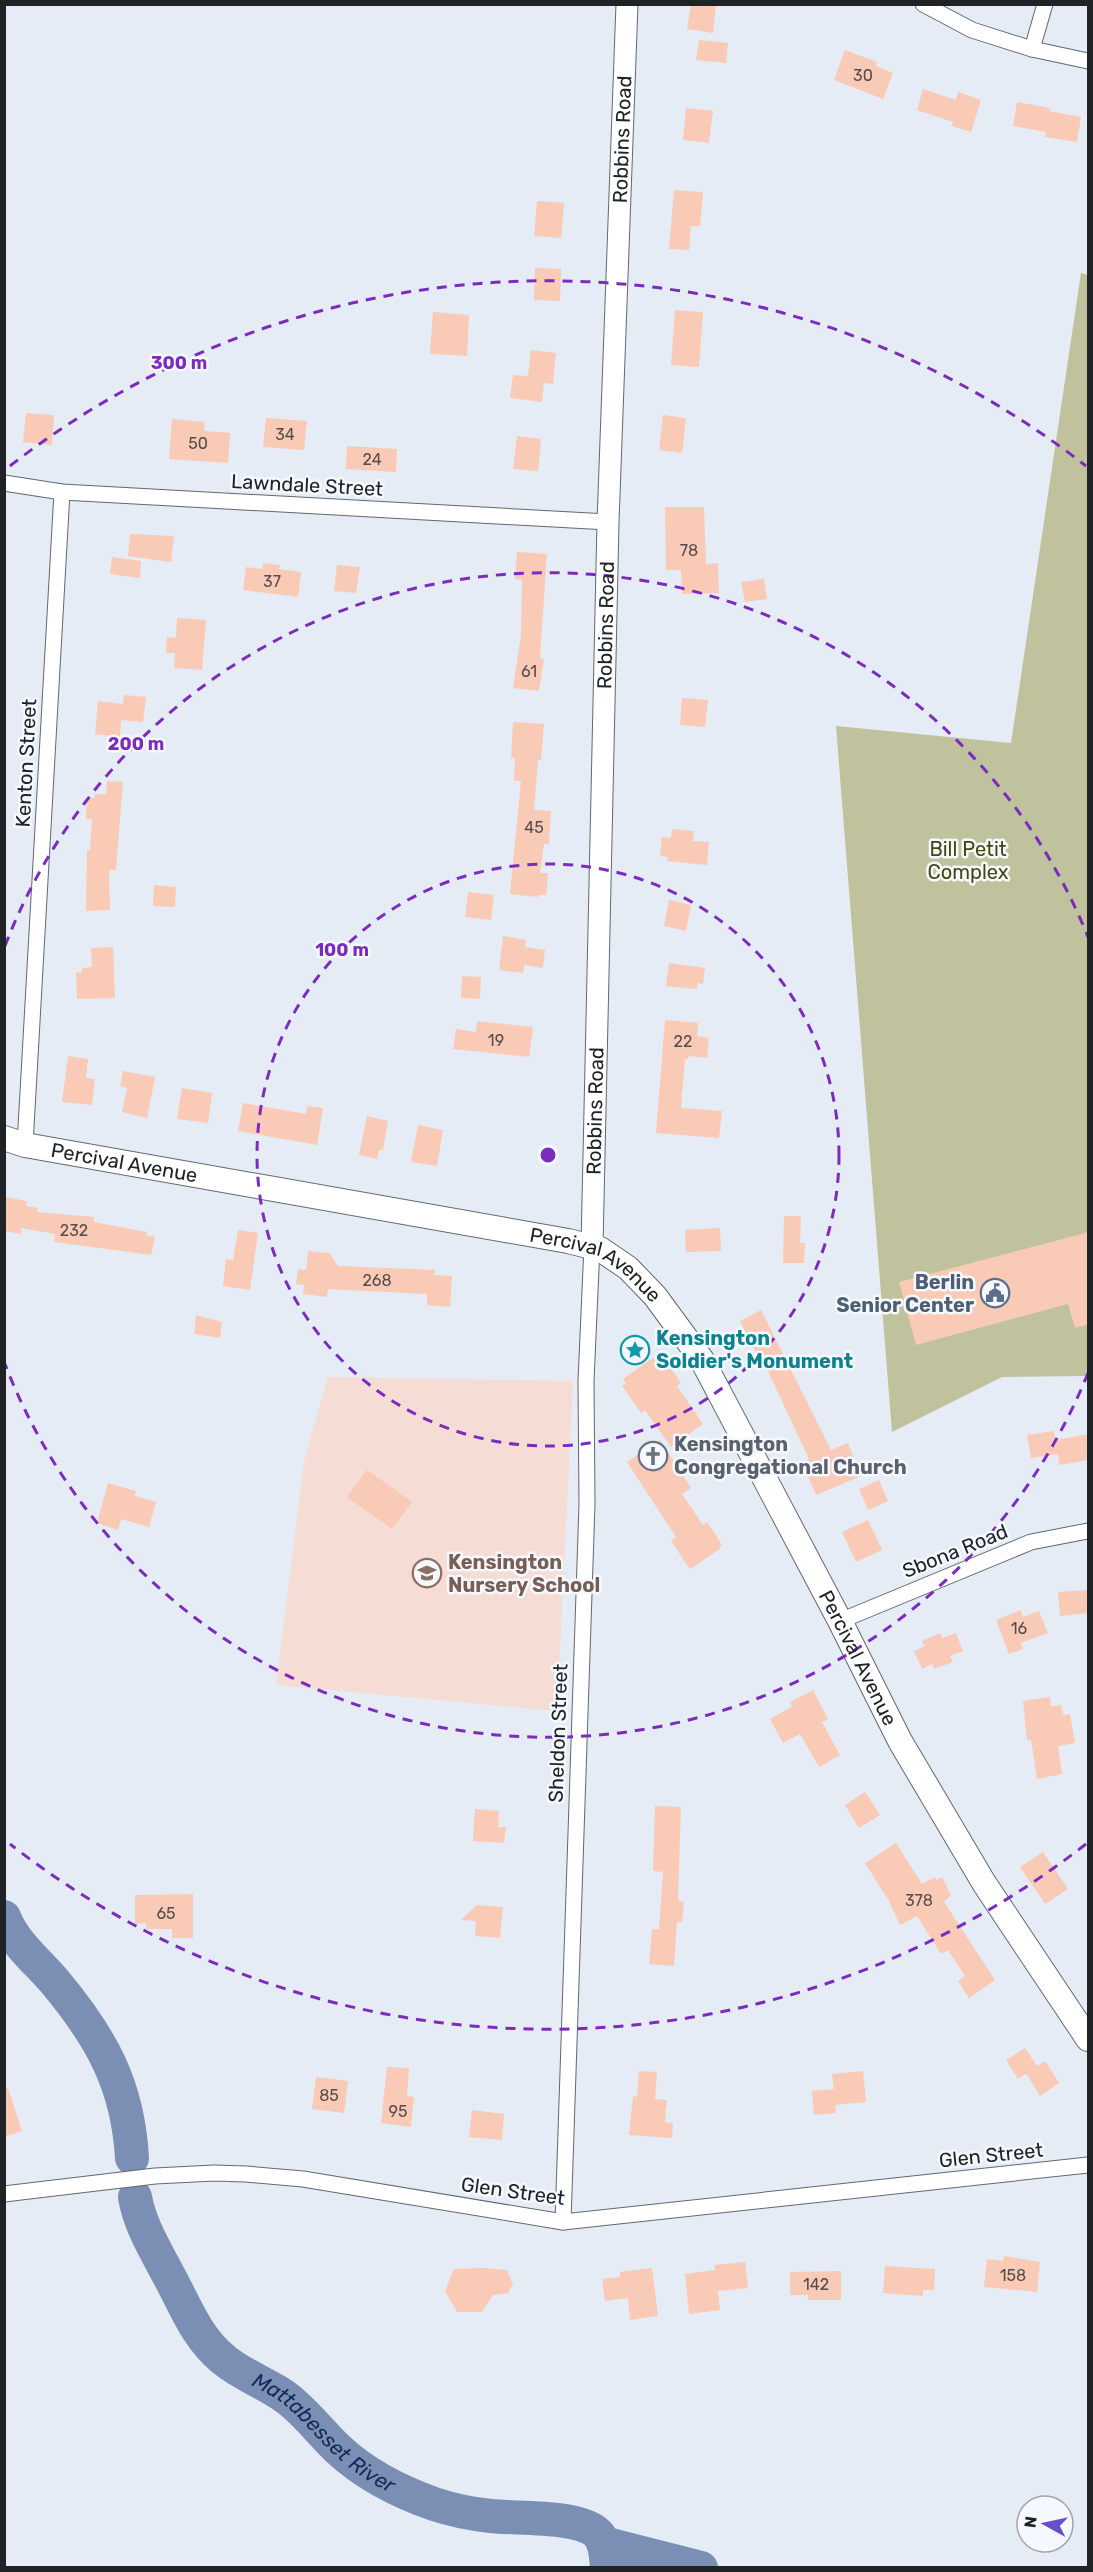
<svg xmlns="http://www.w3.org/2000/svg" width="1093" height="2572" font-family="Rubik,sans-serif">
	<style>
		.education { fill: #f5dcd4 }
		.green { fill: #bfc29d }
		.lines { fill: none; stroke-linecap: round; stroke-linejoin: round }
		.river { stroke: #7b8eb3; stroke-width: 34 }
		.building { fill: #f9cab6 }
		.street-casing { stroke: #626870; stroke-width: 17 }
		.secondary-casing { stroke: #626870; stroke-width: 23 }
		.primary-casing { stroke: #626870; stroke-width: 26 }
		.street { stroke: #fff; stroke-width: 15 }
		.secondary { stroke: #fff; stroke-width: 21 }
		.primary { stroke: #fff; stroke-width: 24 }
		.ring { fill: none; stroke: #7b2cbf; stroke-width: 3; stroke-dasharray: 10 8 }
		.labels { text-anchor: middle; stroke-width: 5; stroke-linejoin: round; paint-order: stroke }
		.number-label { font-size: 16px; fill: #564d4a }
		.street-label { font-size: 20px; fill: #202326; stroke: #f5f9ff }
		.park-label { font-size: 20px; fill: #444612; stroke: #f5f9ff }
		.service-label { font-size: 20px; font-weight: bold; fill: #4e5e75; stroke: #f5f9ff; text-anchor: end }
		.culture-label { font-size: 20px; font-weight: bold; fill: #0d838f; stroke: #f5f9ff; text-anchor: start }
		.worship-label { font-size: 20px; font-weight: bold; fill: #5b616d; stroke: #f5f9ff; text-anchor: start }
		.education-label { font-size: 20px; font-weight: bold; fill: #785e54; stroke: #f5f9ff; text-anchor: start }
		.water-label { font-size: 21px; font-style: italic; fill: #152a59; stroke: #f5f9ff }
		.centre { fill: #7b2cbf; stroke: #f5f9ff; stroke-width: 3 }
		.ring-label { font-size: 18px; text-anchor: middle; font-weight: bold; fill: #7b2cbf; stroke: #f5f9ff; stroke-width: 5; stroke-linejoin: round; paint-order: stroke }
	</style>
	<rect width="100%" height="100%" fill="#e6ecf5"/>
	<polygon class="education" points="328,1377 573,1381 557,1711 276,1685 304,1462"/>
	<polygon class="green" points="1081,273 1088,275 1088,1376 1002,1377 892,1432 836,726 1011,743"/>
	<g class="lines">
		<g class="river">
			<path d="M4,1917C14,1943 37,1961 55,1982C101,2037 128,2085 132,2158"/>
			<path id="s1" d="M135,2197C140,2226 156,2251 169,2276C185,2305 196,2337 223,2359C245,2378 274,2385 295,2405C311,2419 324,2436 339,2450C366,2475 400,2492 434,2504C452,2510 471,2514 491,2516C517,2519 578,2515 597,2533C606,2541 606,2557 607,2568"/>
			<polyline points="603,2543 701,2568"/>
		</g>
	</g>
	<g class="building">
		<polygon points="691,4 716,4 713,33 687,29"/>
		<polygon points="699,40 728,43 726,63 696,60"/>
		<polygon points="845,50 877,62 876,66 893,73 883,99 834,80"/>
		<polygon points="923,89 956,100 958,92 981,100 971,132 952,126 953,122 917,110"/>
		<polygon points="1017,102 1050,108 1049,111 1081,117 1077,142 1045,137 1046,132 1013,126"/>
		<polygon points="686,108 713,111 709,143 683,140"/>
		<polygon points="674,190 703,192 700,226 691,226 689,250 669,249"/>
		<polygon points="537,201 564,203 561,238 534,236"/>
		<polygon points="535,268 561,269 560,301 534,300"/>
		<polygon points="675,310 703,312 699,367 671,365"/>
		<polygon points="433,312 469,315 467,356 430,354"/>
		<polygon points="531,350 556,353 553,384 544,383 542,402 510,398 513,375 528,376"/>
		<polygon points="26,413 54,415 52,445 23,442"/>
		<polygon points="663,415 686,418 682,453 659,450"/>
		<polygon points="266,418 307,421 304,450 263,447"/>
		<polygon points="172,419 205,422 204,431 230,433 228,463 169,459"/>
		<polygon points="517,436 541,439 538,471 513,469"/>
		<polygon points="347,446 397,449 396,472 346,469"/>
		<polygon points="665,507 704,507 706,564 718,563 719,593 682,594 681,570 666,570"/>
		<polygon points="130,534 174,536 171,562 128,556"/>
		<polygon points="517,552 547,554 540,658 544,659 539,691 513,688 521,635 522,580 515,579"/>
		<polygon points="112,557 141,561 140,578 110,574"/>
		<polygon points="263,563 280,565 279,569 301,572 298,597 243,590 246,567 263,569"/>
		<polygon points="337,565 360,567 356,593 334,591"/>
		<polygon points="764,579 767,599 745,602 741,582"/>
		<polygon points="177,618 206,620 202,670 174,668 175,653 166,653 167,637 176,638"/>
		<polygon points="124,695 146,697 143,722 121,720 120,737 95,734 98,701 123,704"/>
		<polygon points="682,698 708,700 705,727 680,725"/>
		<polygon points="513,722 544,724 541,760 538,760 534,810 551,811 549,844 544,844 540,873 548,873 546,895 538,895 538,897 510,894 521,781 514,781 515,758 511,758"/>
		<polygon points="107,781 123,782 116,870 109,870 110,910 86,911 87,850 90,850 92,819 86,819 87,798 95,798 95,794 106,794"/>
		<polygon points="672,829 694,831 693,841 709,842 707,865 667,861 668,857 660,856 662,837 671,838"/>
		<polygon points="154,885 176,887 175,907 153,906"/>
		<polygon points="468,892 494,895 491,920 465,917"/>
		<polygon points="669,900 691,905 686,931 664,926"/>
		<polygon points="503,936 526,940 525,947 545,950 543,968 524,965 523,973 499,970"/>
		<polygon points="113,947 115,998 77,999 76,973 82,972 82,968 92,967 91,948"/>
		<polygon points="669,963 705,968 703,984 697,983 697,989 666,986"/>
		<polygon points="462,976 481,977 480,999 461,998"/>
		<polygon points="665,1020 698,1023 697,1036 709,1038 707,1058 689,1056 688,1059 685,1059 681,1108 722,1111 719,1138 656,1133"/>
		<polygon points="477,1021 533,1027 529,1057 453,1049 456,1029 476,1032"/>
		<polygon points="68,1056 88,1059 86,1078 95,1079 92,1105 62,1102"/>
		<polygon points="123,1071 155,1077 147,1118 122,1112 127,1088 120,1086"/>
		<polygon points="182,1088 212,1093 208,1123 177,1119"/>
		<polygon points="243,1103 306,1114 307,1106 323,1108 317,1145 238,1131"/>
		<polygon points="367,1116 388,1121 383,1150 379,1150 377,1159 359,1155"/>
		<polygon points="418,1125 443,1130 437,1166 411,1162"/>
		<polygon points="4,1197 27,1201 26,1206 38,1208 37,1212 94,1217 94,1222 147,1232 146,1235 155,1237 151,1255 54,1242 55,1234 21,1228 21,1234 4,1231"/>
		<polygon points="784,1216 801,1216 800,1243 805,1243 804,1263 783,1263"/>
		<polygon points="720,1228 721,1251 686,1252 685,1230"/>
		<polygon points="238,1230 258,1233 250,1290 223,1286 226,1259 233,1260"/>
		<polygon points="1089,1232 1089,1324 1075,1328 1068,1304 916,1345 899,1282"/>
		<polygon points="308,1251 329,1253 338,1266 435,1270 434,1275 452,1276 450,1307 427,1305 427,1294 328,1289 327,1297 303,1294 304,1285 296,1284 298,1269 306,1270"/>
		<polygon points="761,1310 831,1450 848,1443 861,1476 816,1495 802,1462 809,1459 766,1367 764,1368 740,1321"/>
		<polygon points="196,1315 222,1322 220,1338 194,1334"/>
		<polygon points="660,1353 681,1383 677,1386 703,1424 671,1447 645,1410 641,1413 622,1386 626,1383 623,1379"/>
		<polygon points="1054,1431 1055,1440 1089,1434 1089,1460 1059,1465 1058,1454 1031,1458 1027,1435"/>
		<polygon points="660,1440 691,1488 682,1494 703,1525 707,1522 722,1545 719,1547 720,1549 690,1569 671,1541 676,1537 627,1462"/>
		<polygon points="367,1470 412,1502 392,1529 347,1497"/>
		<polygon points="879,1480 888,1501 868,1510 859,1489"/>
		<polygon points="108,1483 136,1491 135,1496 156,1502 149,1527 121,1519 118,1530 97,1523"/>
		<polygon points="868,1520 882,1550 856,1562 842,1532"/>
		<polygon points="1089,1590 1089,1613 1060,1616 1058,1592"/>
		<polygon points="1021,1610 1023,1617 1039,1611 1048,1633 1021,1643 1023,1649 1009,1654 996,1620"/>
		<polygon points="940,1633 942,1638 956,1633 963,1651 950,1656 953,1662 934,1669 932,1664 922,1669 914,1651 925,1646 922,1641"/>
		<polygon points="813,1690 828,1719 822,1722 840,1755 819,1767 800,1734 783,1743 770,1719 792,1707 790,1702"/>
		<polygon points="1050,1697 1051,1706 1061,1705 1063,1715 1070,1714 1075,1743 1058,1746 1062,1774 1037,1779 1031,1740 1027,1740 1023,1701"/>
		<polygon points="865,1792 880,1815 859,1828 845,1805"/>
		<polygon points="655,1806 681,1807 678,1897 679,1901 684,1902 682,1922 677,1922 674,1966 649,1964 652,1929 659,1929 663,1872 653,1871"/>
		<polygon points="475,1809 499,1811 498,1827 506,1827 504,1843 473,1841"/>
		<polygon points="896,1843 922,1884 935,1877 936,1880 942,1877 951,1895 944,1902 995,1980 969,1998 958,1981 965,1976 948,1950 941,1954 917,1916 900,1925 889,1901 865,1863"/>
		<polygon points="1043,1852 1068,1889 1045,1904 1020,1867"/>
		<polygon points="193,1894 193,1938 172,1938 172,1929 146,1929 146,1923 135,1924 135,1895"/>
		<polygon points="477,1905 503,1907 500,1938 475,1936 476,1921 461,1920"/>
		<polygon points="1025,2048 1037,2066 1018,2079 1006,2060"/>
		<polygon points="1045,2061 1059,2083 1040,2096 1026,2073"/>
		<polygon points="387,2067 409,2068 407,2096 414,2097 411,2127 381,2123"/>
		<polygon points="639,2071 657,2072 655,2099 667,2100 665,2122 673,2123 672,2138 629,2135 633,2096 637,2097"/>
		<polygon points="863,2071 866,2102 835,2105 836,2113 814,2115 812,2091 834,2089 832,2074"/>
		<polygon points="316,2077 348,2081 344,2113 312,2109"/>
		<polygon points="8,2088 22,2131 4,2137 4,2089"/>
		<polygon points="472,2110 504,2114 502,2140 469,2137"/>
		<polygon points="1004,2256 1040,2262 1037,2292 984,2287 987,2259 1003,2261"/>
		<polygon points="745,2262 748,2288 718,2291 720,2310 689,2314 685,2274 715,2270 715,2265"/>
		<polygon points="885,2266 935,2269 934,2290 923,2290 923,2296 883,2293"/>
		<polygon points="482,2268 507,2270 513,2284 508,2293 493,2295 482,2312 457,2312 445,2291 454,2269"/>
		<polygon points="652,2268 658,2316 630,2320 628,2298 605,2301 602,2279 620,2277 620,2272"/>
		<polygon points="841,2271 841,2300 808,2300 808,2295 790,2295 790,2272"/>
	</g>
	<g class="lines">
		<g class="street-casing">
			<g id="street">
				<polyline points="923,4 972,30 1032,49 1088,61"/>
				<polyline points="1032,49 1045,4"/>
				<polyline points="4,483 62,492 608,522"/>
				<polyline points="25,1145 62,492"/>
				<polyline points="840,1621 1031,1542 1088,1531"/>
				<polyline points="4,2194 155,2176 214,2173 246,2174 303,2179 563,2222 1088,2165"/>
				<polyline points="563,2222 587,1504 586,1381 592,1246"/>
			</g>
		</g>
		<g class="secondary-casing">
			<g id="secondary">
				<path id="s2" d="M592,1246L608,522L627,4"/>
			</g>
		</g>
		<g class="primary-casing">
			<g id="primary">
				<path id="s3" d="M4,1138L25,1145L568,1241L600,1249L628,1268L655,1296L702,1360L840,1621L900,1741L984,1883L1088,2039"/>
			</g>
		</g>
		<use href="#street" class="street"/>
		<use href="#secondary" class="secondary"/>
		<use href="#primary" class="primary"/>
	</g>
	<g class="ring">
		<circle cx="548" cy="1155" r="291"/>
		<path d="M1088 1373A582 582 0 0 1 5 1364M5 946A582 582 0 0 1 1088 937"/>
		<path d="M1086 1844A874 874 0 0 1 10 1844M10 466A874 874 0 0 1 1086 466"/>
	</g>
	<defs>
		<g id="civic-ring" transform="scale(1.5)"><circle r="9.5" fill="#f5f9ff" stroke="#5c6f8a" stroke-width="1.5"/><path d="M-.6-6.5H3V-4.5H.6V-3L4-1V1h2V6H-6V1h2V-1L-.6-3ZM-1.2 2.5V6h2.4V2.5Z" fill="#5c6f8a"/></g>
		<g id="sight-ring" transform="scale(1.5)"><circle r="9.5" fill="#f5f9ff" stroke="#0f9aa8" stroke-width="1.5"/><path d="M0-6L1.8-2.2L6-1.7L2.9 1.2L3.7 5.4L0 3.3L-3.7 5.4L-2.9 1.2L-6-1.7L-1.8-2.2Z" fill="#0f9aa8"/></g>
		<g id="church-ring" transform="scale(1.5)"><circle r="9.5" fill="#f5f9ff" stroke="#6b7280" stroke-width="1.5"/><path d="M-1.2-6h2.4v3.5h3.3v2.4h-3.3V6h-2.4V-.1h-3.3v-2.4h3.3Z" fill="#6b7280"/></g>
		<g id="school-ring" transform="scale(1.5)"><circle r="9.5" fill="#f5f9ff" stroke="#8d6e63" stroke-width="1.5"/><path d="M0-5L7-2L0 1L-7-2ZM-4 1L0 2.5L4 1V4Q0 6-4 4Z" fill="#8d6e63"/></g>
	</defs>
	<g fill-rule="evenodd">
		<use href="#civic-ring" x="995" y="1293"/>
		<use href="#sight-ring" x="635" y="1350"/>
		<use href="#church-ring" x="653" y="1456"/>
		<use href="#school-ring" x="427" y="1573"/>
	</g>
	<g class="labels">
		<g class="number-label">
			<text x="863" y="81">30</text>
			<text x="285" y="440">34</text>
			<text x="198" y="449">50</text>
			<text x="372" y="465">24</text>
			<text x="689" y="556">78</text>
			<text x="272" y="587">37</text>
			<text x="529" y="677">61</text>
			<text x="534" y="833">45</text>
			<text x="496" y="1046">19</text>
			<text x="683" y="1047">22</text>
			<text x="74" y="1236">232</text>
			<text x="377" y="1286">268</text>
			<text x="1019" y="1634">16</text>
			<text x="919" y="1906">378</text>
			<text x="166" y="1919">65</text>
			<text x="329" y="2101">85</text>
			<text x="398" y="2117">95</text>
			<text x="1013" y="2281">158</text>
			<text x="816" y="2290">142</text>
		</g>
		<g class="street-label">
			<text dy="7" stroke="none"><textPath href="#s2" startOffset="1107">Robbins Road</textPath></text>
			<text transform="translate(307 485) rotate(3)" y="7">Lawndale Street</text>
			<text dy="7" stroke="none"><textPath href="#s2" startOffset="621">Robbins Road</textPath></text>
			<text transform="translate(26 763) rotate(-87)" y="7">Kenton Street</text>
			<text dy="7" stroke="none"><textPath href="#s2" startOffset="135">Robbins Road</textPath></text>
			<text dy="7" stroke="none"><textPath href="#s3" startOffset="123">Percival Avenue</textPath></text>
			<text dy="7" stroke="none"><textPath href="#s3" startOffset="609">Percival Avenue</textPath></text>
			<text transform="translate(955 1551) rotate(-22)" y="7">Sbona Road</text>
			<text dy="7" stroke="none"><textPath href="#s3" startOffset="1095">Percival Avenue</textPath></text>
			<text transform="translate(558 1733) rotate(-88)" y="7">Sheldon Street</text>
			<text transform="translate(991 2155) rotate(-6)" y="7">Glen Street</text>
			<text transform="translate(513 2191) rotate(8)" y="7">Glen Street</text>
		</g>
		<g class="park-label">
			<text x="968" y="856">Bill Petit<tspan x="968" dy="23">Complex</tspan></text>
		</g>
		<g class="service-label">
			<text x="974" y="1289">Berlin<tspan x="974" dy="23">Senior Center</tspan></text>
		</g>
		<g class="culture-label">
			<text x="656" y="1345">Kensington<tspan x="656" dy="23">Soldier's Monument</tspan></text>
		</g>
		<g class="worship-label">
			<text x="674" y="1451">Kensington<tspan x="674" dy="23">Congregational Church</tspan></text>
		</g>
		<g class="education-label">
			<text x="448" y="1569">Kensington<tspan x="448" dy="23">Nursery School</tspan></text>
		</g>
		<g class="water-label">
			<text dy="7" stroke="none"><textPath href="#s1" startOffset="312">Mattabesset River</textPath></text>
		</g>
	</g>
	<circle cx="548" cy="1155" r="9" class="centre"/>
	<g class="ring-label">
		<text x="179" y="369">300 m</text>
		<text x="136" y="750">200 m</text>
		<text x="342" y="956">100 m</text>
	</g>
	<rect width="1093" height="2572" fill="none" stroke="#202326" stroke-width="12"/>
	<g transform="translate(1045 2524) rotate(278)"><circle r="28" fill="#f5f9ff" stroke="#a0a3a8" stroke-width="1.5"/>
	<path d="M0-4.5L10 22L0 15L-10 22Z" fill="#684fc8"/>
	<text y="-9" font-size="16" font-weight="bold" text-anchor="middle" fill="#202326">N</text>
	</g>
</svg>
